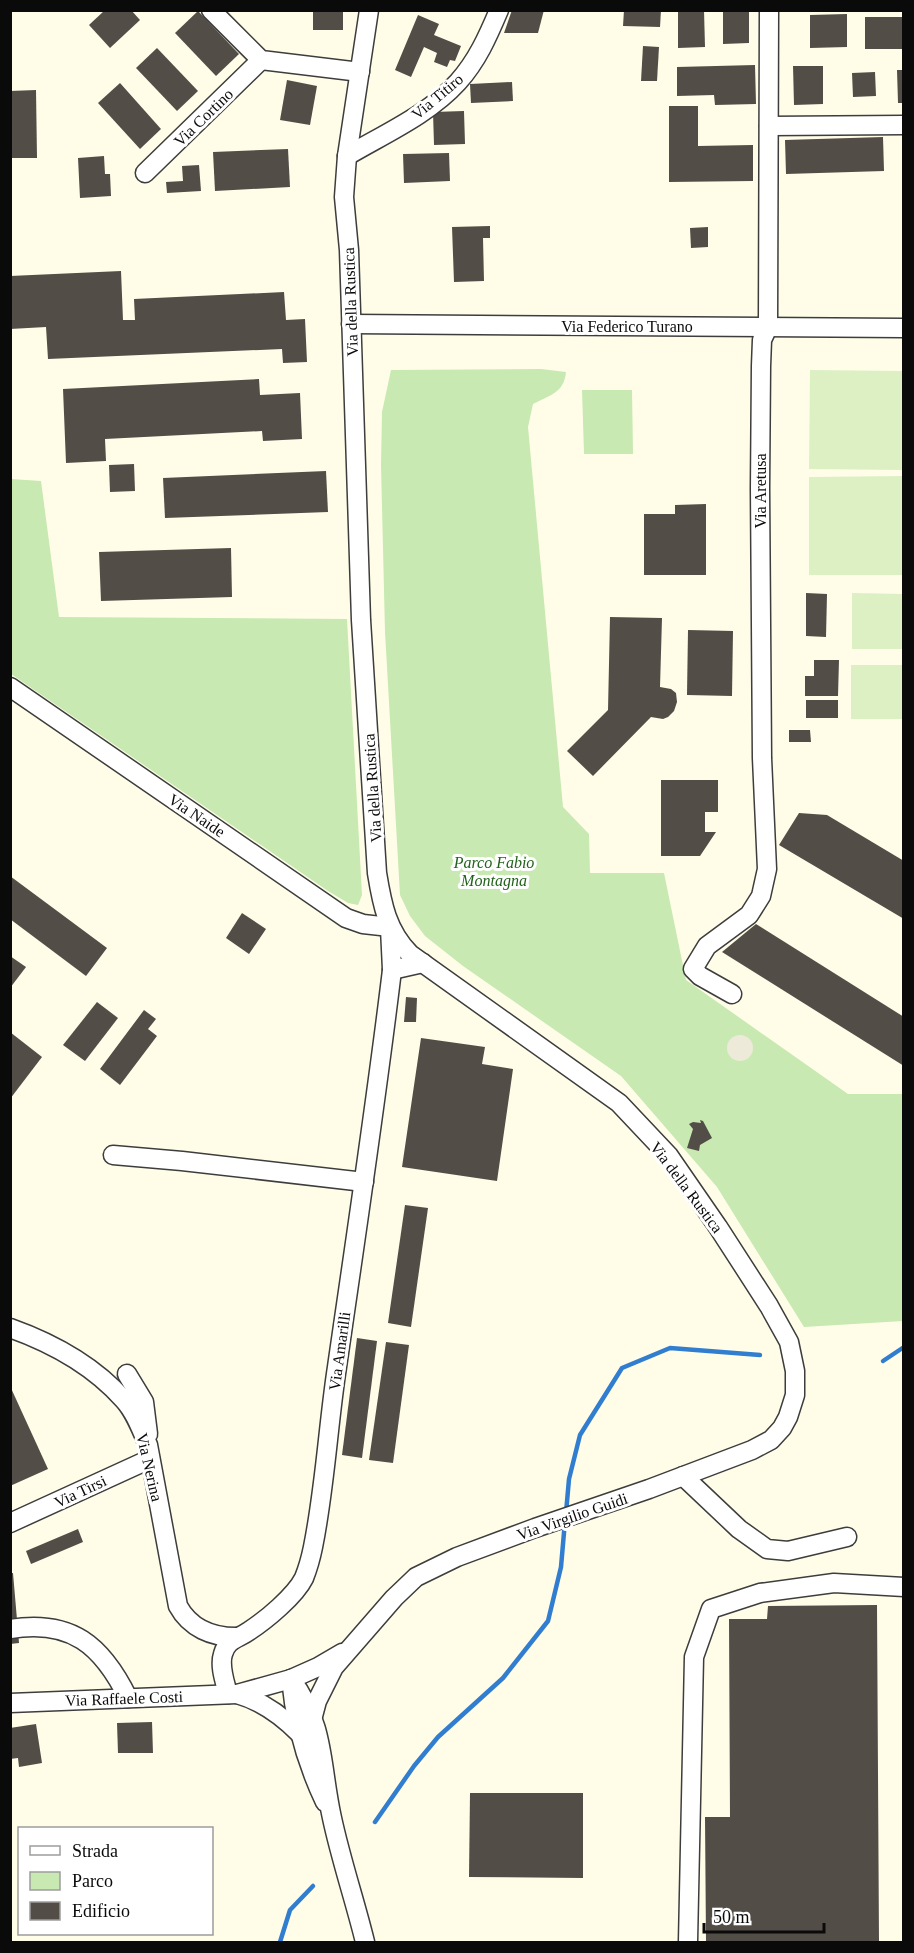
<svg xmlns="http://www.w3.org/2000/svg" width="914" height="1953" font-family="'Times New Roman',serif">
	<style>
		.green { fill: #c8e9b2 }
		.pitch { fill: #dcf0c4 }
		.plaza { fill: #edead9 }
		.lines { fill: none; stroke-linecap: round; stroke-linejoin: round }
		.stream { stroke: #317ed0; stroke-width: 4.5 }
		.building { fill: #534d47 }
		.minor-casing { stroke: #3d3d3d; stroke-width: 21 }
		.minor { stroke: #fff; stroke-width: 18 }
		.labels { text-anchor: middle; stroke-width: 6; stroke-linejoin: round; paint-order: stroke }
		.street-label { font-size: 16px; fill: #0a0a0a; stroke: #fff }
		.park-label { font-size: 16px; font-style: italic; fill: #21621a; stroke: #fff }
	</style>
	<rect width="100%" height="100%" fill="#fffde8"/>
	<g class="green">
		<path d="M541,369L566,372C564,393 550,395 533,404L528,427L563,807L589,834L590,873H664L686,980L848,1094H903V1321L804,1327L717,1187L621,1076L463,966L425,936L410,916L400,895L385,632L381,465L382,412L391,370Z"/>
		<polygon points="582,390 632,390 633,454 584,454"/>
		<polygon points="11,479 41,481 59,617 347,619 362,895 358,905 348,903 328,891 11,674"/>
	</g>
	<g class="pitch">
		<polygon points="810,370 903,371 903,470 809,469"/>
		<polygon points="903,476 903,575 809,575 809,477"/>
		<polygon points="852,593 903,594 903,649 852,649"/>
		<rect x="851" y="665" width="52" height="54"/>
	</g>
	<circle class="plaza" cx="740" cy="1048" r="13"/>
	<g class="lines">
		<g class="stream">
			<polyline points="883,1361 904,1347"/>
			<polyline points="566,1513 569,1479 580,1435 622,1368 670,1348 760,1355"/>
			<polyline points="375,1822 414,1766 438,1737 503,1678 548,1621 561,1567 565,1521"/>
			<polyline points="280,1942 290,1910 313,1886"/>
		</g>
	</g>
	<g class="building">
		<polygon points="105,10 131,10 140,20 110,48 89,25"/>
		<rect x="313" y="10" width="30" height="20"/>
		<polygon points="512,10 544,10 538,33 504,33"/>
		<polygon points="624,10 661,10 660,27 623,26"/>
		<polygon points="678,10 704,10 705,47 678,48"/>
		<polygon points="723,10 749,10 749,43 723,44"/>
		<polygon points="198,11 239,54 216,76 175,33"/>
		<polygon points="847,14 847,47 810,48 810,15"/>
		<polygon points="418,15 439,24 434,35 461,46 455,61 450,60 447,67 434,62 437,53 424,47 411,77 395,70"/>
		<rect x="865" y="17" width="37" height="32"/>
		<polygon points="643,46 659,47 657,81 641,81"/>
		<polygon points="157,48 198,91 177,111 136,68"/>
		<polygon points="755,65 756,104 715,105 714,95 677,96 677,67"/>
		<polygon points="793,66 823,66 823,104 794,105"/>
		<polygon points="897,70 904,70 904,103 898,103"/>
		<polygon points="875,72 876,96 853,97 852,73"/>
		<polygon points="287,80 317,86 310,125 280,120"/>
		<polygon points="512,82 513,101 471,103 470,84"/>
		<polygon points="120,83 161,129 140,149 98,103"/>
		<polygon points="36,90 37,158 10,158 10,91"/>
		<polygon points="669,106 698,106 698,146 753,145 753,181 669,182"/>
		<polygon points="464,111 465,144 434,145 433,112"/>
		<polygon points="883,137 884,171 786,174 785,140"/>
		<polygon points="288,149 290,187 215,191 213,152"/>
		<polygon points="449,153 450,181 404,183 403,154"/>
		<polygon points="104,156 105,174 110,174 111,196 80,198 78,158"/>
		<polygon points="199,165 201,191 167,193 166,182 183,181 182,166"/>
		<polygon points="490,226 490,238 483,238 484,281 454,282 452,227"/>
		<polygon points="708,227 708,247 691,248 690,228"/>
		<polygon points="121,271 123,320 135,320 134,299 284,292 286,320 305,319 307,362 283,363 282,349 48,359 46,327 10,329 10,276"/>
		<polygon points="259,379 260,395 300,393 302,439 263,441 262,431 105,439 106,461 66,463 63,389"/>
		<polygon points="134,464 135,491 110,492 109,465"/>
		<polygon points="326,471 328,512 165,518 163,478"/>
		<polygon points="706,504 706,575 644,575 644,514 675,514 675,505"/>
		<polygon points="231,548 232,597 101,601 99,552"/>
		<polygon points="806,593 827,594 826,637 806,636"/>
		<polygon points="610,617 662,618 660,687 671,689 676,693 677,702 674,711 668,717 663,719 651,717 593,776 567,751 608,710"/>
		<polygon points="688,630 733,631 732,696 687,695"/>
		<polygon points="814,660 839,660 838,696 805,696 805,676 814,676"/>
		<rect x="806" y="700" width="32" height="18"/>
		<polygon points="789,730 810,730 811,742 789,742"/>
		<polygon points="661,780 718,780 718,812 705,812 705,832 716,832 700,856 661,856"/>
		<polygon points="799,813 827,815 904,861 904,919 779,845"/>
		<polygon points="10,876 107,948 86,976 10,919"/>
		<polygon points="242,913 266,929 249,954 226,938"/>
		<polygon points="756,924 904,1017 904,1066 722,952"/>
		<polygon points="10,956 26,967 10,988"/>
		<polygon points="406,997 417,998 416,1022 404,1022"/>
		<polygon points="97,1002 118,1018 85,1061 63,1045"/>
		<polygon points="144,1010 156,1019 148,1029 157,1036 120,1085 100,1069"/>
		<polygon points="10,1032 42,1057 10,1099"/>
		<polygon points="421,1038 485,1047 482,1064 513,1069 497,1181 402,1167"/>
		<polygon points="700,1120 703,1121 712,1138 700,1145 699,1151 687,1148 693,1129 689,1124 693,1122 701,1123"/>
		<polygon points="405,1205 428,1208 411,1327 388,1323"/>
		<polygon points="357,1338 377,1341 362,1458 342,1455"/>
		<polygon points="386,1342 409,1345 393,1463 369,1460"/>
		<polygon points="10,1386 48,1469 10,1486"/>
		<polygon points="78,1529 83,1542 31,1564 26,1551"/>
		<polygon points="10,1573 13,1573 19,1643 10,1644"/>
		<polygon points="877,1605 879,1942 706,1942 705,1817 730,1817 729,1619 767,1619 768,1606"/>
		<polygon points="152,1722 153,1753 118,1753 117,1723"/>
		<polygon points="36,1724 42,1763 19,1767 18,1758 10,1759 10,1728"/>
		<polygon points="470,1793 583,1793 583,1878 469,1877"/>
	</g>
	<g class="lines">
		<g class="minor-casing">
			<g id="minor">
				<polyline points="211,10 261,60 360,72"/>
				<polyline points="769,126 904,125"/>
				<path d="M347,156C384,134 428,115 458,82C477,61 488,36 499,10"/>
				<polyline points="145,173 261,60"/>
				<polyline points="351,324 904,328"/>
				<polyline points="10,687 346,918 363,924 390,927"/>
				<polyline points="390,928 392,970 423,963"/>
				<polyline points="732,994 700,976 693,969 707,946 749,915 761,896 767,869 762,758 760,488 761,366 762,340 768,327 769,10"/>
				<polyline points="113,1155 182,1161 364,1182"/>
				<path d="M10,1328C52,1343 94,1366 124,1400C135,1412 141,1429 148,1445L178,1606C190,1628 212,1637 236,1637"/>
				<polyline points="127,1374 144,1402 148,1434"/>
				<polyline points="683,1476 739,1529 767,1549 788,1551 847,1537"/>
				<polyline points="10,1523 150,1459"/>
				<path d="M10,1629C71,1619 102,1645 128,1698"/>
				<path d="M291,1679C326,1727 320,1764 332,1818C341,1860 355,1901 365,1942"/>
				<path d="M291,1679C295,1723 306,1762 325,1802"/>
				<path d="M228,1694C225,1682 219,1666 223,1654C227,1639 238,1639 249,1631C266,1620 295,1596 304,1578C308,1568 311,1557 313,1547C325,1488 328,1426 337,1367C356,1235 376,1103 392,970"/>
				<path d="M237,1694C262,1701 281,1715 299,1733"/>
				<polyline points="10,1703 237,1694 291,1679 318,1667 342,1653"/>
				<path d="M313,1716L317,1701L334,1667L394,1598L416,1577L457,1557L535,1528L649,1489L752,1450L771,1440L782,1428L788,1417L795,1395V1371L789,1342L769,1306L718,1227L669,1156L619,1103L410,954C387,931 382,904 377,873L361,620L349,250L344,197L347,156L369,10"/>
				<polyline points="688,1942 694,1657 711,1609 760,1593 834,1583 904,1587"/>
			</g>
		</g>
		<use href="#minor" class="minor"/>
	</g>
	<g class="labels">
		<g class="street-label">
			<text transform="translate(437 96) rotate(-40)" y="6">Via Titiro</text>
			<text transform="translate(203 117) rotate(-44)" y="6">Via Cortino</text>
			<text transform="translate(350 302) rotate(-92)" y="6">Via della Rustica</text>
			<text x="627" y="332">Via Federico Turano</text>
			<text transform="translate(760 491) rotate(-90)" y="6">Via Aretusa</text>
			<text transform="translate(372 788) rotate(-94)" y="6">Via della Rustica</text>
			<text transform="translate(197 815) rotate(34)" y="6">Via Naide</text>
			<text transform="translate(687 1187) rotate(53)" y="6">Via della Rustica</text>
			<text transform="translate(339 1351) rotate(-82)" y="6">Via Amarilli</text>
			<text transform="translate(150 1467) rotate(77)" y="6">Via Nerina</text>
			<text transform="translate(80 1491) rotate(-25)" y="6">Via Tirsi</text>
			<text transform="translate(572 1516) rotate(-19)" y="6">Via Virgilio Guidi</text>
			<text transform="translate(124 1698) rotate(-2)" y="6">Via Raffaele Costi</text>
		</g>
		<g class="park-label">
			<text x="494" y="868">Parco Fabio<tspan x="494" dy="18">Montagna</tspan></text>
		</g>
	</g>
	<rect width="914" height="1953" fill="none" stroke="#0a0a0a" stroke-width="24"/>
	<rect x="18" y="1827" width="195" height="108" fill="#ffffff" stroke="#9d9d9d" stroke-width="1.5"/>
	<rect x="30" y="1846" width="30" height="9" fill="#ffffff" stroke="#9d9d9d" stroke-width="1.5"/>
	<text x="72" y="1857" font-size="18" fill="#0a0a0a">Strada</text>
	<rect x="30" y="1872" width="30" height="18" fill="#c8e9b2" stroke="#9d9d9d" stroke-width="1.5"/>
	<text x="72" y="1887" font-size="18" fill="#0a0a0a">Parco</text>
	<rect x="30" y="1902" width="30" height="18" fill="#534d47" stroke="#9d9d9d" stroke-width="1.5"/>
	<text x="72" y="1917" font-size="18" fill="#0a0a0a">Edificio</text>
	<path d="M704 1923v9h120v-9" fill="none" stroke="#0a0a0a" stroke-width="3"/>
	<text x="713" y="1923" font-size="18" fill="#0a0a0a" stroke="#ffffff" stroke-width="4.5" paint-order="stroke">50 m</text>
</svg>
